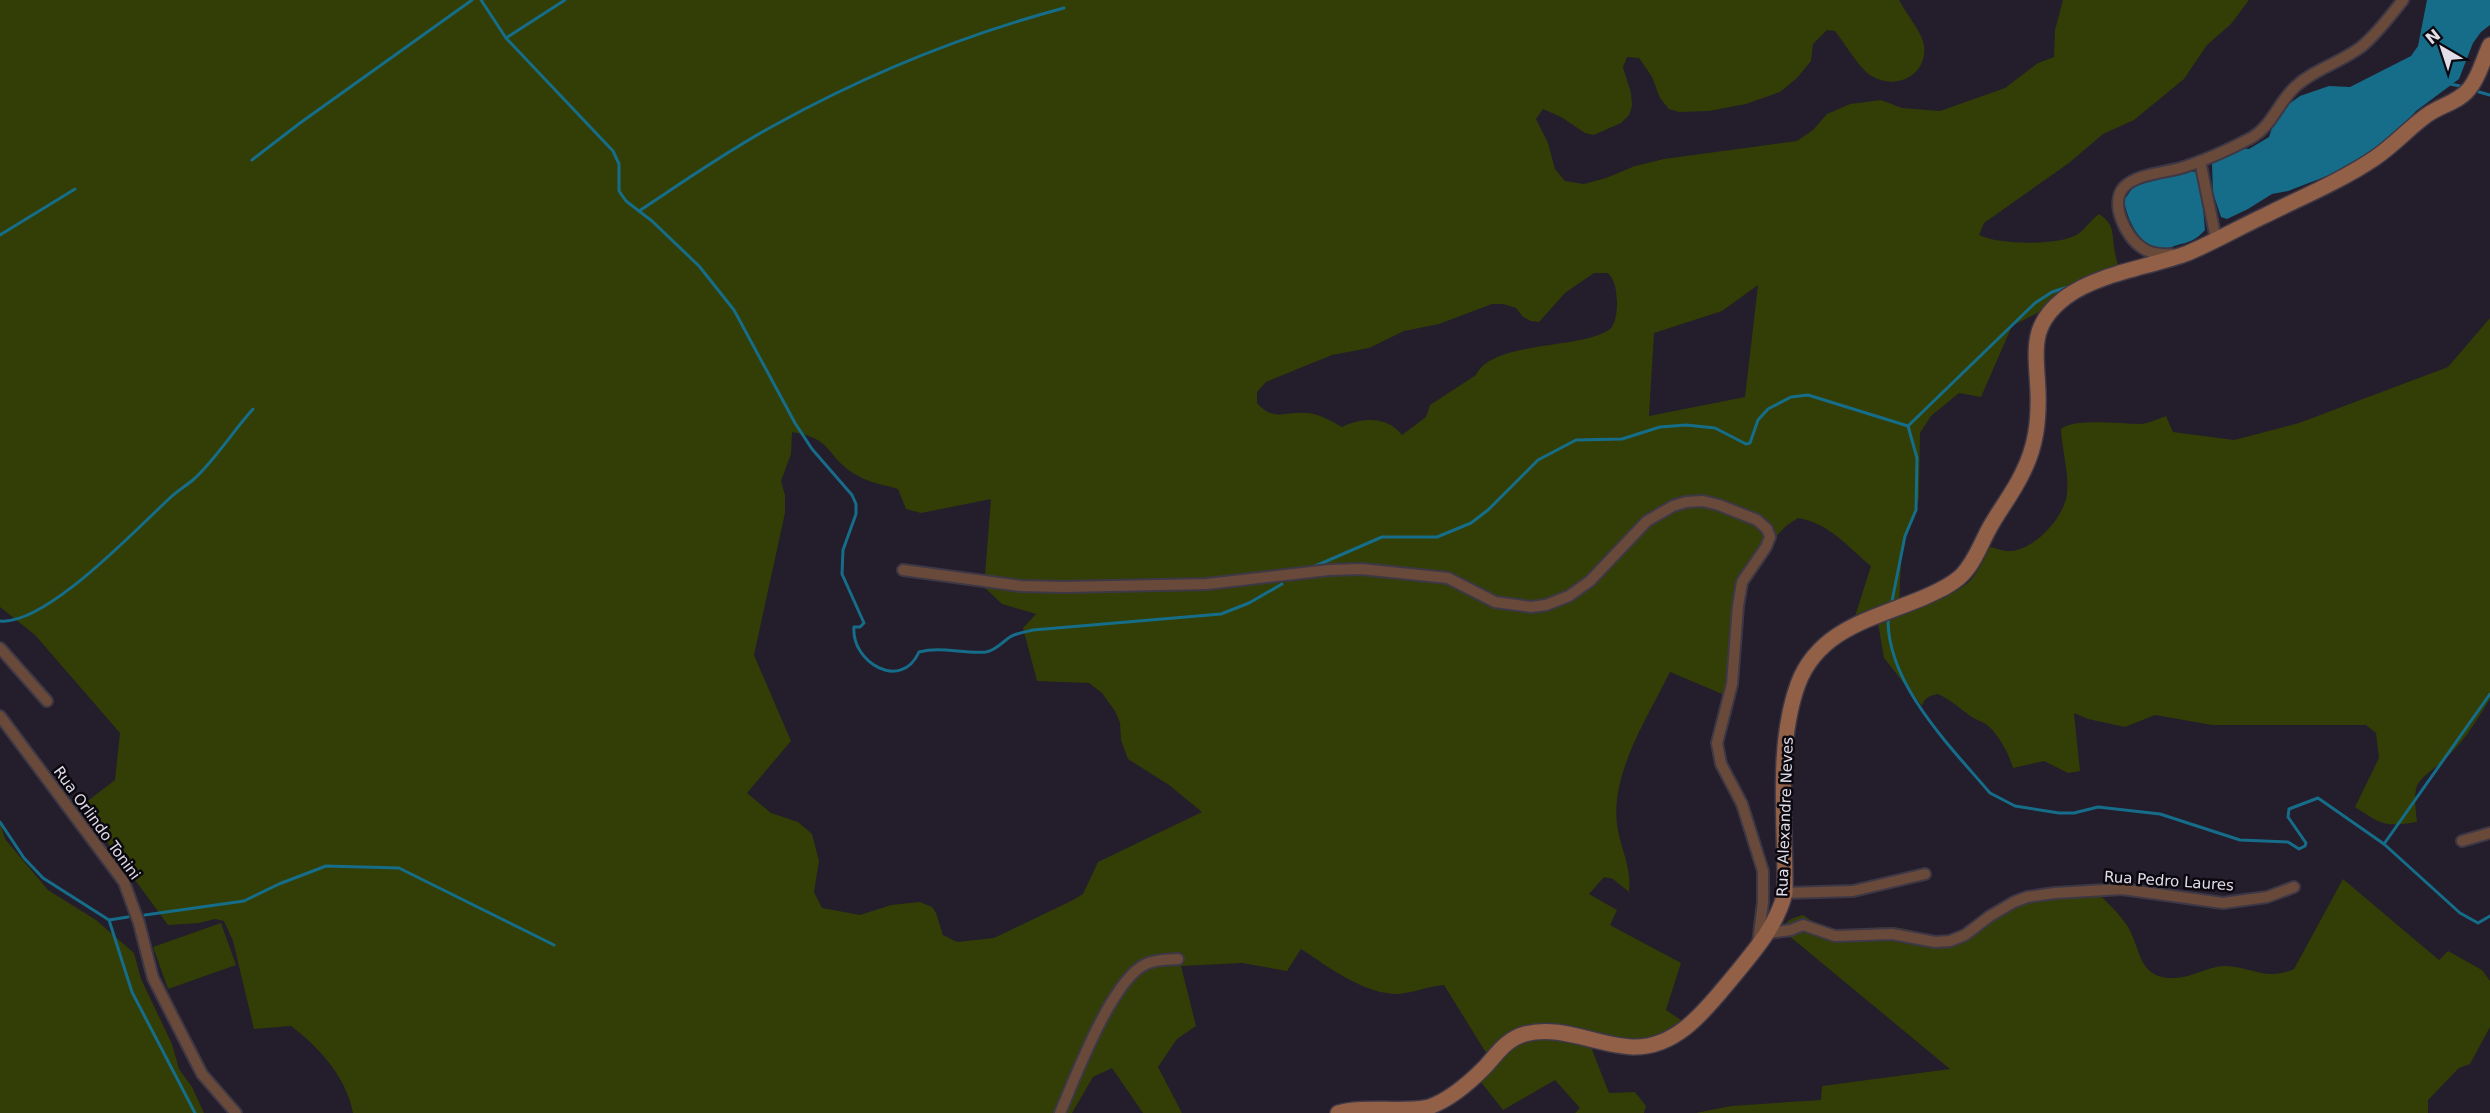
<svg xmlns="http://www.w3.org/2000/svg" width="2490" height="1113" font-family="'DejaVu Sans',sans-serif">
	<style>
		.green { fill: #323e05; fill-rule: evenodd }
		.water { fill: #166d89 }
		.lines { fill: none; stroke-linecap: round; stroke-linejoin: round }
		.stream { stroke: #166d89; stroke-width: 3 }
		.street-casing { stroke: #3e3846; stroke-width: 14 }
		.secondary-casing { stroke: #3e3846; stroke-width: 18 }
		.street { stroke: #694a3a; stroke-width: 10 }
		.secondary { stroke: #926047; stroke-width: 15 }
		.labels { text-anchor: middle; stroke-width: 5; stroke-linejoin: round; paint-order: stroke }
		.street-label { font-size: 15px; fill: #e2dee9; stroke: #0b080f }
	</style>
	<rect width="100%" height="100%" fill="#231d2c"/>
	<g class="green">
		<path d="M0,0H1899C1905,12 1922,32 1924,45C1928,77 1894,91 1870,75C1860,69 1843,41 1835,31L1827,30L1813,44L1811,61L1797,78L1780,92L1746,104L1709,111L1679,112L1669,109L1660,98L1652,77L1639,58L1627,57L1623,67L1631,93L1632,106L1629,115L1621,123L1594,135L1585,133L1561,117L1543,109L1536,119L1548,143L1555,169L1565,181L1584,184L1606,178L1635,166L1664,159L1797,141L1813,130L1827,114L1850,104L1881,100L1902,108L1940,111L2005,88L2038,63L2054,57L2055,30L2063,0H2249L2231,24L2207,45L2184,79L2134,120L2103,134L2069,163L1984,223L1979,235C1999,245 2059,246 2078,234C2086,228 2091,220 2099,214C2114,224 2112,231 2114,247C2115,256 2118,263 2119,271L2012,326L1981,397L1959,393L1931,416L1920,433L1919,498L1912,523L1902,545L1899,604C1923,601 1958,598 1974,576C1980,568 1985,556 1990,547C1996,548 2003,551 2008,551C2033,552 2065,517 2067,493C2069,472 2062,451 2061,429C2074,418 2120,424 2139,424C2148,424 2157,419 2166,416L2173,432L2234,440L2299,423L2448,367L2490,318V699C2475,723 2461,747 2438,765C2430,772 2419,778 2416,789C2414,799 2416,811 2417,822C2385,827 2382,825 2355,807L2379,758L2376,733L2366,725H2212L2155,715L2125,727L2088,719L2074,713L2080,771L2068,773L2044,761L2013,768C2009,754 1998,733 1986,724C1981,721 1974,719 1969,715C1958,707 1951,700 1938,694C1929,696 1925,697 1922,706L1884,658L1878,623L1851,629L1871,566C1848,547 1829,523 1798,518L1786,526L1763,550L1748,579L1727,696L1670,672C1648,717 1611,772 1617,824C1620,848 1632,867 1629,892L1613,879L1604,877L1589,894L1617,910L1610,925L1681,963L1666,1010L1693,1028L1686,1035L1591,1047L1609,1093L1635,1092L1646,1106L1644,1113H1575L1580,1108L1555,1080L1503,1110L1477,1077L1488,1056L1444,985C1428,986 1414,993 1398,994C1363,994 1329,967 1301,949L1287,971L1242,963L1181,966L1196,1026L1177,1039L1158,1067L1182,1113H1143L1112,1068L1093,1077L1072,1113H353C346,1077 320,1048 291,1026L254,1029L233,941L224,921L215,919L199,923L168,925L81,806L115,780L120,733L35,635L0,607ZM1594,273H1608C1616,282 1616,290 1617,302C1617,310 1616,324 1610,329C1581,350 1492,340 1476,375L1430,405L1426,417L1402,435C1388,416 1361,417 1342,427C1332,421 1317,413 1306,413C1284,411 1274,422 1257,403V392L1266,382L1332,355L1369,348L1404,331L1439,324L1492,304H1503L1516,308L1523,317L1531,321L1539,322L1565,293ZM1758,285L1745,397L1649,416L1654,333L1722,311ZM792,432C834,439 825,455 853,473C868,483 882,484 898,489L906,509L921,513L991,499L984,587L1002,604L1036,614L1023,628L1037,681L1089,683L1102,693L1115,711L1120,723L1121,740L1128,759L1169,785L1202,812L1098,862L1083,894L1073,900L994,938L957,942L943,935L936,913L932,907L920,902L891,905L860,915L822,908L814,892L819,861L812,834L798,822L771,813L747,793L791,741L754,655L785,513V495L781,481L791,454Z"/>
		<polygon points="0,822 5,839 48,890 96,920 134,953 141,979 172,1044 179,1069 192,1087 204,1113 0,1113"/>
		<path d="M2343,879L2439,960L2448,951L2482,970L2490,981V1027L2470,1064L2459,1068L2428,1100V1113H1696L1731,1106L1821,1100L1822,1086L1950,1069L1782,930C1786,919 1793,918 1803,915C1811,920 1821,929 1831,931C1850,935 1870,926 1890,927C1911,927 1931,940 1953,935C1970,931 1984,914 1998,905C2026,888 2059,884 2091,887C2103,898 2116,910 2126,924C2142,947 2136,978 2173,978C2193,978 2209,965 2227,966C2254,968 2267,981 2294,969Z"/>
		<polygon points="221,923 236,965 168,989 153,947"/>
	</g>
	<g class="water">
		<path d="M2427,0H2490V25L2481,32L2473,43L2459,79L2416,111L2388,141L2353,166L2288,191L2272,194L2248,209L2227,219L2221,217L2213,193L2212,163C2220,154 2238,147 2249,149L2269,137L2274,122L2289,104L2300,96L2329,86L2350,87L2411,56L2418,46Z"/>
		<path d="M2189,171L2196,172L2201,184L2205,230C2198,238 2191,242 2181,244C2176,245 2168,249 2162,249C2139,247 2127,219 2124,200L2134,186Z"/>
	</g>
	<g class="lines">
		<g class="stream">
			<path d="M481,0L506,38L613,151L619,164V191L626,201L652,221L699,266L734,310L795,423L812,449L852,495L856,504V514L843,550L842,574L864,623L860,627H854C851,662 901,692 919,652C941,646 963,654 986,652C997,650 1002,642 1010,637C1016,633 1026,632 1033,630L1221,614L1249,603L1282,584"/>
			<polyline points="506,38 565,0"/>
			<polyline points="2450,84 2460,86"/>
			<polyline points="2479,92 2490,95"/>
			<polyline points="252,160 300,123 472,0"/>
			<path d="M639,211C683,182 727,151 773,126C865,75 963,35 1064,8"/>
			<polyline points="0,235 75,189"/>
			<polyline points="1908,426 2035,303 2052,292 2068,287"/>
			<polyline points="1313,567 1382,537 1437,537 1471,523 1488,510 1538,460 1576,440 1622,439 1660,427 1686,425 1715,428 1746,444 1750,443 1758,420 1768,409 1791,397 1808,395 1908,426"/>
			<polyline points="1892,601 1905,536 1916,510 1917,458 1908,426"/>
			<path d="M1888,620C1888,685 1950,746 1990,793L2015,806L2059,813H2074L2098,807L2160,814L2240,840L2288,842L2299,849L2305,846L2306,843L2288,817L2289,809L2318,798L2384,844L2460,913L2478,923L2490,916"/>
			<path d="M0,621C46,626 138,527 172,496C179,490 187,485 194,479C215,460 233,431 253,409"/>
			<polyline points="0,822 24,858 43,878 109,920 132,992 195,1113"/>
			<polyline points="2384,844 2490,694"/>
			<polyline points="145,915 244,901 279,884 326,866 399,868 554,945"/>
			<polyline points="109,920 128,917"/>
		</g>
		<g class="street-casing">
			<g id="street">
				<polyline points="2200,161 2216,239"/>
				<path d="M2171,254C2160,255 2150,254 2141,247C2126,237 2109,203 2124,187C2138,173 2166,173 2184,167C2206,160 2230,149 2251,138C2272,126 2278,103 2295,87C2314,69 2340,63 2361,47C2377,34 2390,16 2403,0"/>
				<polyline points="903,570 1021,586 1064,587 1207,584 1329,570 1361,569 1448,578 1495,602 1531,607 1546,605 1569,596 1590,581 1647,521 1673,506 1686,502 1703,501 1719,505 1757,520 1767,529 1770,537 1766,547 1742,582 1738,606 1732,684 1717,743 1721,764 1742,804 1763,871 1763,902 1758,943"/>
				<polyline points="0,648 47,701"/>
				<polyline points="0,716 124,882 139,923 153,978 202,1074 236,1113"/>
				<polyline points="2462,841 2490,833"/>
				<polyline points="1785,893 1853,891 1925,874"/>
				<polyline points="1768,933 1791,930 1803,925 1835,936 1892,934 1935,942 1950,941 1965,935 1990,916 2014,902 2027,897 2055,893 2122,889 2223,903 2267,897 2294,887"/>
				<path d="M1060,1113C1075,1078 1112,979 1146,964C1156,959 1168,960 1178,959"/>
			</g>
		</g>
		<g class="secondary-casing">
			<path id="secondary" d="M1338,1113C1363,1105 1402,1113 1429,1107C1449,1100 1469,1083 1484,1068C1497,1054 1506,1039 1525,1034C1560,1024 1598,1046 1633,1047C1678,1048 1707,1008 1733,977C1755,950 1776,927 1785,893C1786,827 1775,747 1798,684C1819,628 1876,618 1925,597C1938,591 1952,585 1962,575C1975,562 1981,543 1990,527C2000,509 2013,493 2022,474C2036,447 2039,421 2038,391C2036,349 2029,325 2066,297C2099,273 2151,267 2188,253C2214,242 2240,227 2266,215C2302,197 2341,181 2375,158C2394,145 2409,128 2427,115C2441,105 2459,102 2469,89C2480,76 2483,59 2490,45"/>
		</g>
		<use href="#street" class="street"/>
		<use href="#secondary" class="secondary"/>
	</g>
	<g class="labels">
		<g class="street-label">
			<text transform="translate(1785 817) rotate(-88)" y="5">Rua Alexandre Neves</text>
			<text transform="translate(97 823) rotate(54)" y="5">Rua Orlindo Tonini</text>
			<text transform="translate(2169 881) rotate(4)" y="5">Rua Pedro Laures</text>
		</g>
	</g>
	<g transform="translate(2442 48) rotate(321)" stroke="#0b080f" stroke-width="4.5" paint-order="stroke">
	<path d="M0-4.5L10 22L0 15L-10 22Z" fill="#e2dee9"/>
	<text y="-9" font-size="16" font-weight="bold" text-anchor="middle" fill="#e2dee9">N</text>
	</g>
</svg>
